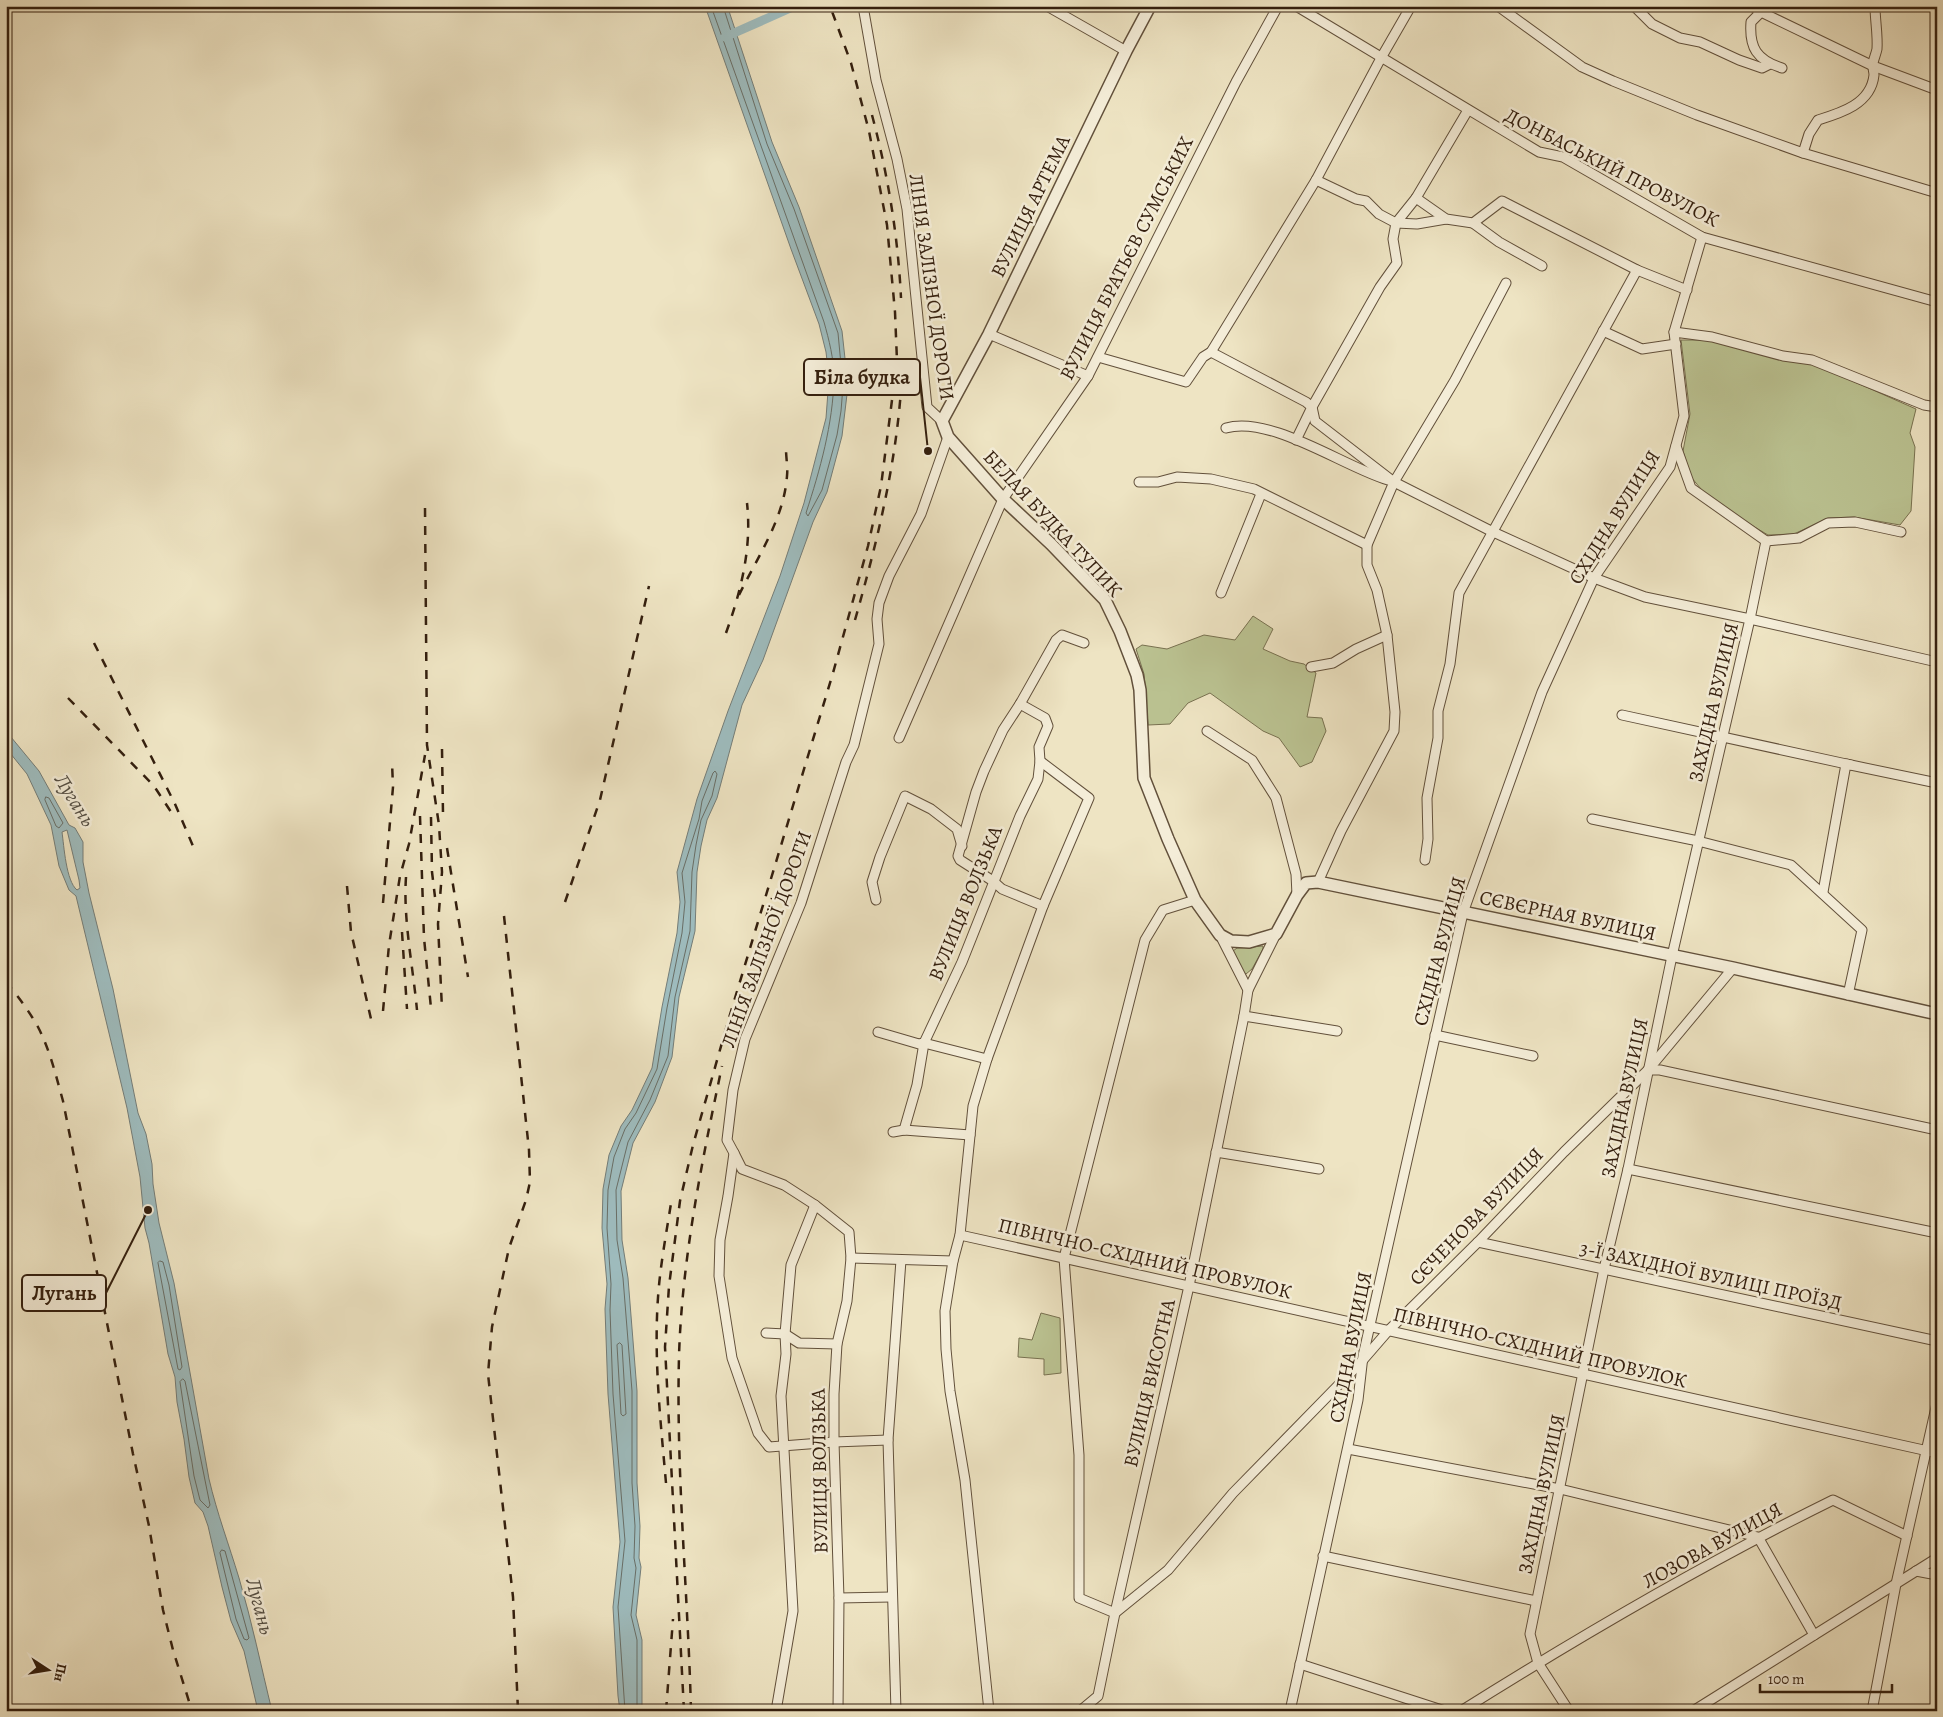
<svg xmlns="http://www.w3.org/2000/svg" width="1943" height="1717" font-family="Alegreya,serif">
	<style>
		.green { fill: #bbc392; stroke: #787150 }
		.water { fill: #9ebcbe; stroke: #747d78; fill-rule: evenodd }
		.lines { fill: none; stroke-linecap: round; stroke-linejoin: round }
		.shore { stroke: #696e66; stroke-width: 1 }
		.canal { stroke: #9ebcbe; stroke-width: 9 }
		.minor-casing { stroke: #62503b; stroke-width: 11 }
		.tertiary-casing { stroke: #62503b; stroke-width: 14 }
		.minor { stroke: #f4edd8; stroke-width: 9 }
		.tertiary { stroke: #f4edd8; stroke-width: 11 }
		.rail { stroke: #341f0e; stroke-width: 2.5; stroke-dasharray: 9 9; stroke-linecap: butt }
		.labels { text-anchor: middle; stroke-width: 5; stroke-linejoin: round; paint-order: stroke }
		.street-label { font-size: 20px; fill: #341f0e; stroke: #f4edd8 }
		.water-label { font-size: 21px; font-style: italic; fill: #544e43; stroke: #f4edd8 }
		.leader { fill: none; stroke: #341f0e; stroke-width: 2 }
		.callout-dot { fill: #341f0e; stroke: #f4edd8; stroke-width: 2 }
		.callout { fill: #f4edd8; stroke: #341f0e; stroke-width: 2 }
		.callout-label { font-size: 21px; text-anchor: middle; font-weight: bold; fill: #341f0e }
	</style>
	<rect width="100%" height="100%" fill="#eee4c3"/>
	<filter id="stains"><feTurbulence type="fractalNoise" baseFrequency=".004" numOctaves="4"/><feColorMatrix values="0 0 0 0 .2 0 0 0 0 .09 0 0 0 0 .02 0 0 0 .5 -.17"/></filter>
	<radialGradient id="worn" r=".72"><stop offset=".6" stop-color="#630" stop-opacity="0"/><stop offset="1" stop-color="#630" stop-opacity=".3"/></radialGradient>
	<g class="green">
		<polygon points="1681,340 1709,340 1812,363 1916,409 1910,433 1915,447 1911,511 1900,525 1854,517 1828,518 1794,534 1768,535 1711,501 1691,477 1683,451 1690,414"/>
		<polygon points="1253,616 1273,629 1263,649 1290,661 1304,664 1316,673 1307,717 1322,718 1326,731 1312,762 1300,767 1279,738 1263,731 1210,693 1188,703 1170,724 1148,725 1144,674 1136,649 1142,645 1167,649 1204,635 1235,640"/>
		<polygon points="1263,946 1263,949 1252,969 1246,974 1244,973 1233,951 1237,948"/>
		<polygon points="1041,1313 1060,1318 1061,1373 1044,1375 1044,1359 1018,1357 1019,1338 1032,1340"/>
	</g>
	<g class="water">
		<polygon points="705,6 727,6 728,8 772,142 799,207 842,331 848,386 842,436 827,492 813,522 763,660 742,705 717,798 707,820 701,846 697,872 695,931 679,997 672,1057 655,1102 633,1143 621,1191 622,1240 628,1278 637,1391 637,1483 640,1526 639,1558 641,1567 636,1615 642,1640 642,1711 620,1711 618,1696 613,1607 620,1542 608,1394 605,1309 607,1284 602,1228 603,1189 609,1155 621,1126 632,1110 652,1068 662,1007 677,933 680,902 677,872 697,799 728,711 780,576 804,503 826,418 829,378 826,352 819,324 791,249"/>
		<path d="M6,731L39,771L69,825L75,828L83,842V862L89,893L113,989L138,1113L146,1134L152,1164L153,1184L159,1223L174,1283L209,1479C217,1513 229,1545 239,1578C252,1622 261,1666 272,1711H258L244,1651L231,1621L222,1587L208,1526L203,1512L195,1503L189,1477L184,1439L177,1402L175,1377L168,1354L149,1243L145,1228L140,1177L127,1108L76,896L69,890L59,866L51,825L27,774L6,748ZM67,830L79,880L80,888L77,890C66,881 64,846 62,832Z"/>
	</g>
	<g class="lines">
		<g class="shore">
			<path d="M711,6L824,322C829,340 834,359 834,378C833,424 820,470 806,513L808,516L822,490L837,435L841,411L843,386L838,333L794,209L767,144L723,6"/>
			<polygon points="46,797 49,798 63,823 59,828 56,826 45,800"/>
			<polygon points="160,1261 163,1262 169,1285 182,1367 180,1370 178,1369 158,1263"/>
			<polygon points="620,1343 622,1345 626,1414 623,1416 621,1414 617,1345"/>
			<polygon points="183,1379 185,1381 210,1505 208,1508 200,1500 194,1476 180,1382"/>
			<polygon points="222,1550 225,1551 249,1638 247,1640 244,1639 236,1619 220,1553"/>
			<polyline points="625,1711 618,1607 625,1541 613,1394 610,1310 611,1284 607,1228 608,1190 614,1157 625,1129 636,1113 657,1069 667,1008 682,933 685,902 682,873 699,819 702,801 713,773 715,771 717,774 712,796 701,820 696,845 692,872 690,931 675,997 668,1056 650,1100 628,1142 616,1190 617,1240 623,1278 632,1391 632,1483 635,1526 634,1558 636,1568 631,1615 637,1640 637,1711"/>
		</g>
		<polyline class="canal" points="725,37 795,6"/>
		<g class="minor-casing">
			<g id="minor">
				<polyline points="863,6 876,80 897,159 907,209 927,407 942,421"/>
				<polyline points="1047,6 1126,51"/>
				<polyline points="1296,6 1539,152 1563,157 1702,237 1937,302"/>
				<polyline points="1498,6 1582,67 1613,81 1697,115 1803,153 1937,193"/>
				<polyline points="1634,6 1652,24 1680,38 1700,42 1739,60 1762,68 1770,64"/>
				<polyline points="1752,6 1761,12 1873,66 1937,90"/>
				<path d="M1761,12L1751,22C1749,48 1757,60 1782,68"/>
				<path d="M1803,153L1809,134L1818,120C1841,113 1871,104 1874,75C1874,71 1872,67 1873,63C1874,58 1876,54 1877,49C1878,35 1875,20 1875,6"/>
				<polyline points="1316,180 1356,199 1366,201 1379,214 1396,223 1417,224 1446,219"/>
				<polyline points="1416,198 1446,219 1473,223 1502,201 1637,270 1687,290"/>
				<polyline points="1473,223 1499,242 1542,266"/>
				<polyline points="1603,331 1642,349 1676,344"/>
				<polyline points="1674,332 1712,337 1783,356 1812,360 1924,405 1937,407"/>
				<polyline points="989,334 1088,376"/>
				<polyline points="1211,352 1306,402 1312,407 1315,421 1394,482 1491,531 1594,578 1645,597 1750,619 1937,662"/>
				<polyline points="1098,357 1186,382 1203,357 1211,352 1316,180 1381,58 1411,6"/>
				<path d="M1226,428C1271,415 1344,467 1388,480"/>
				<polyline points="1296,440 1312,407 1380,287 1397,263 1393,239 1396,223 1416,198 1468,110"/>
				<polyline points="1676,446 1691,488 1766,541 1799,538 1828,523 1855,522 1901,532"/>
				<polyline points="1139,482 1158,482 1177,477 1211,479 1254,489 1367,545"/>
				<polyline points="1221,593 1261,494"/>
				<polyline points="1311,667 1333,663 1356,649 1387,635"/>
				<polyline points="1622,715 1851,765"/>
				<polyline points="1207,731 1252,760 1276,798 1296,874 1297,895"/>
				<polyline points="899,738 1003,499 1088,376 1236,82 1278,6"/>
				<polyline points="1592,819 1698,841 1791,865 1862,930 1848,995"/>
				<polyline points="1425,860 1428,839 1427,798 1438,738 1438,711 1450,664 1459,593 1637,270"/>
				<polyline points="1318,882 1341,831 1394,731 1395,712 1387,635 1377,590 1367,565 1367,545 1394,482 1455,380 1506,283"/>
				<polyline points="1823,892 1846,764 1937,783"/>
				<polyline points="876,900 872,882 880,857 905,796 931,809 957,829 962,846"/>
				<polyline points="1195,900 1163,910 1145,940 1064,1258 1079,1455 1079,1598 1115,1613 1168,1570 1233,1493 1362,1361 1388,1331 1478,1242 1564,1152 1648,1070 1733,968"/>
				<polyline points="1043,906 1002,889 993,881 960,860 958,856 976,792 984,771 1003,730 1020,704 1056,640 1062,635 1084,643"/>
				<polyline points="1248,990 1276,934"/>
				<polyline points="1244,1016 1337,1031"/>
				<polyline points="878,1032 919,1044 924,1043 987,1059"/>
				<polyline points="1435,1035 1533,1056"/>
				<polyline points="1648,1070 1660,1070 1937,1130"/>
				<polyline points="904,1130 917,1085 924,1043 962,962 1020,816 1038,779 1040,761 1039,747 1048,726 1045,718 1020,704"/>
				<polyline points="893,1132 904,1130 970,1135"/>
				<polyline points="1216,1152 1319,1169"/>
				<polyline points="734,1153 742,1169 784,1185 815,1205 849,1232 851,1258 847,1301 837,1344 834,1394 834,1442 839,1598 838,1711"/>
				<polyline points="1628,1169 1937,1233"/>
				<polyline points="960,1235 1937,1453"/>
				<polyline points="1478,1242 1937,1341"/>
				<polyline points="851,1258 953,1261"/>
				<polyline points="766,1333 785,1334 799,1343 837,1344"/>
				<polyline points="888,1440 834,1442 769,1447 758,1433 732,1358 719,1276 720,1240 728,1196 734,1153 727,1140 733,1090 745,1039 801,903 846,762 854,745 879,644 877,619 879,603 889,576 921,514 948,437"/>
				<polyline points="1348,1449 1560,1489 1758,1537 1814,1635"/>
				<polyline points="1323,1556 1536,1601"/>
				<polyline points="1916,1571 1937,1575"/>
				<polyline points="839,1598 891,1597"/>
				<polyline points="1300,1664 1445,1711"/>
				<polyline points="776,1711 793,1611 781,1396 786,1354 785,1334 791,1265 815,1205"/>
				<polyline points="896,1711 888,1440 901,1260"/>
				<polyline points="989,1711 965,1480 950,1391 946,1349 945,1311 953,1261 960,1235 973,1106 987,1059 1043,906 1089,798 1040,761"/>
				<polyline points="1080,1711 1098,1696 1115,1613 1189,1286 1244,1016 1248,990 1220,935"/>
				<polyline points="1290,1711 1358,1400 1363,1356 1463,913 1542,692 1594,578 1670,467 1684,416 1674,332 1702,237"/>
				<path d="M1461,1711C1582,1635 1705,1563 1833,1500L1907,1536"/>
				<polyline points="1569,1711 1538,1663 1530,1634 1604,1269 1628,1169 1672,956 1750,619 1766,541"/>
				<polyline points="1693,1711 1937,1558"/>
				<polyline points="1872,1711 1896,1584 1937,1403"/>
			</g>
		</g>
		<g class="tertiary-casing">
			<polyline id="tertiary" points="1150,6 1126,51 989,334 942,421 948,437 1003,499 1051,544 1105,600 1120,631 1137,675 1140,690 1144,778 1168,839 1195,900 1220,935 1231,941 1249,942 1276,934 1297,895 1306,883 1318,882 1733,968 1937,1014"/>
		</g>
		<use href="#minor" class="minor"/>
		<use href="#tertiary" class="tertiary"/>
		<g class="rail">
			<path d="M872,115C888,175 898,236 901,298"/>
			<polyline points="425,508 427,745 439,825 442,872 438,924 442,1009"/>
			<path d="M739,595C757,558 784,519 787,476C788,467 786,458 786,449"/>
			<path d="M855,620C878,539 898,457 902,373"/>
			<path d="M726,633C741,591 752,548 747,503"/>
			<polyline points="94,643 175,804 193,846"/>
			<polyline points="68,698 154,786 175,818"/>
			<polyline points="442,749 443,814"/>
			<polyline points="420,816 424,938 431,1008"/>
			<polyline points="431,817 432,872 435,897"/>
			<polyline points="447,848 468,977"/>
			<path d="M406,877C403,919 413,967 417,1010"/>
			<polyline points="347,886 351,932 371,1019"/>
			<polyline points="565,902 600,800 649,586"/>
			<polyline points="383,903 393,787 392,762"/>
			<polyline points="504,916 529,1150 530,1182 526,1200 509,1248 492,1327 488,1374 513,1597 518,1711"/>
			<polyline points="402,932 407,1009"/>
			<polyline points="756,951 772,898"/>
			<path d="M6,982C18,996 29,1011 38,1027C50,1050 56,1076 63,1101L133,1454L149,1526L163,1610L173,1650L192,1711"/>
			<polyline points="383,1011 389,945 400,876 409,844 425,755"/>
			<path d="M666,1483C660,1415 652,1344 660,1276C663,1250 668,1223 672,1197"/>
			<polyline points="666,1711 673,1619"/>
			<polyline points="684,1711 665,1347 669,1286 680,1201 693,1145 729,1018 833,673 868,546 881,486 897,361 895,312 887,225 869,131 851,63 830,6"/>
			<path d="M691,1711C688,1593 676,1474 679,1356C682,1258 702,1161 722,1066"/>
		</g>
	</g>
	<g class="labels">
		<g class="street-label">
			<text transform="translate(1612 167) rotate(27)" y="7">ДОНБАСЬКИЙ ПРОВУЛОК</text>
			<text transform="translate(1030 206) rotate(-64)" y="7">ВУЛИЦЯ АРТЕМА</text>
			<text transform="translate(1126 258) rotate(-63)" y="7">ВУЛИЦЯ БРАТЬЄВ СУМСЬКИХ</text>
			<text transform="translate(932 287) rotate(82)" y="7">ЛІНІЯ ЗАЛІЗНОЇ ДОРОГИ</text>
			<text transform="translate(1614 517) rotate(-58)" y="7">СХІДНА ВУЛИЦЯ</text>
			<text transform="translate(1053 523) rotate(47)" y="7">БЕЛАЯ БУДКА ТУПИК</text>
			<text transform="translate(1713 702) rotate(-77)" y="7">ЗАХІДНА ВУЛИЦЯ</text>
			<text transform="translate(965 903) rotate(-68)" y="7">ВУЛИЦЯ ВОЛЗЬКА</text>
			<text transform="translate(1568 915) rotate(12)" y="7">СЄВЄРНАЯ ВУЛИЦЯ</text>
			<text transform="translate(766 939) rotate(-70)" y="7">ЛІНІЯ ЗАЛІЗНОЇ ДОРОГИ</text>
			<text transform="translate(1439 951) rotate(-75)" y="7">СХІДНА ВУЛИЦЯ</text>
			<text transform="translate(1624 1098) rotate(-78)" y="7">ЗАХІДНА ВУЛИЦЯ</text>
			<text transform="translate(1476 1216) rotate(-46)" y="7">СЄЧЕНОВА ВУЛИЦЯ</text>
			<text transform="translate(1145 1258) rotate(13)" y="7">ПІВНІЧНО-СХІДНИЙ ПРОВУЛОК</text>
			<text transform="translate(1711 1275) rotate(12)" y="7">3-Ї ЗАХІДНОЇ ВУЛИЦІ ПРОЇЗД</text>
			<text transform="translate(1350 1347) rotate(-79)" y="7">СХІДНА ВУЛИЦЯ</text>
			<text transform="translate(1540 1347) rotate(13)" y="7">ПІВНІЧНО-СХІДНИЙ ПРОВУЛОК</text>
			<text transform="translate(1149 1383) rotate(-77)" y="7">ВУЛИЦЯ ВИСОТНА</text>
			<text transform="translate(819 1471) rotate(-91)" y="7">ВУЛИЦЯ ВОЛЗЬКА</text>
			<text transform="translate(1541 1494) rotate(-78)" y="7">ЗАХІДНА ВУЛИЦЯ</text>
			<text transform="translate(1712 1545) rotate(-29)" y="7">ЛОЗОВА ВУЛИЦЯ</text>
		</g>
		<g class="water-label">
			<text transform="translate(75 800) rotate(58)" y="7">Лугань</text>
			<text transform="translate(260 1606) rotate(75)" y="7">Лугань</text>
		</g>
	</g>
	<path class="leader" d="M928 451L920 377M148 1210L106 1293"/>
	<g class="callout-dot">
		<circle cx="928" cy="451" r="5"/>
		<circle cx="148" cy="1210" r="5"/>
	</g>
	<g class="callout">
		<rect x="804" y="359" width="116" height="36" rx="5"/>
		<rect x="22" y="1275" width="84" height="36" rx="5"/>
	</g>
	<g class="callout-label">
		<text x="862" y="384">Біла будка</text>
		<text x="64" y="1300">Лугань</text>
	</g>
	<rect width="1943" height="1717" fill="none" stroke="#eee4c3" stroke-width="25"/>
	<rect x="8" y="8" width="1928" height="1702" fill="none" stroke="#341f0e" stroke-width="2.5"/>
	<rect x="12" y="12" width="1918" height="1692" fill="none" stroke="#341f0e"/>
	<g transform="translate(48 1670) rotate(102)" stroke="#f4edd8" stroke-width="4" paint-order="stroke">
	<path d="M0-4L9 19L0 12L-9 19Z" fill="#341f0e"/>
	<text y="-8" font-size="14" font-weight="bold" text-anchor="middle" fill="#341f0e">Пн</text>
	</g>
	<path d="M1760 1684v8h132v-8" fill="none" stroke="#341f0e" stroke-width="2.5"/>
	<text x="1768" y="1684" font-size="15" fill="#341f0e" stroke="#f4edd8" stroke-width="4" paint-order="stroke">100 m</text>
	<rect width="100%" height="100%" filter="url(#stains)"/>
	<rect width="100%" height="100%" fill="url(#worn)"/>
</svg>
